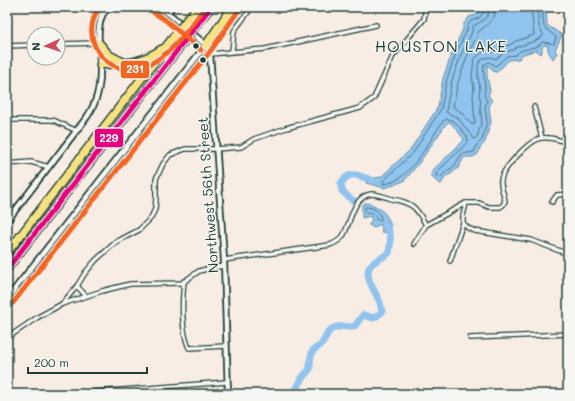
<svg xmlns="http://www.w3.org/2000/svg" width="575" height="401" font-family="Mali,sans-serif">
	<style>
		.water { fill: #90c3ed; stroke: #638da3 }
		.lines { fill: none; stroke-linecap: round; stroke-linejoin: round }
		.shore { stroke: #4c737e; stroke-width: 1 }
		.river { stroke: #90c3ed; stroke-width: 7 }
		.minor-casing { stroke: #1f3d34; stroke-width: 6 }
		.tertiary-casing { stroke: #1f3d34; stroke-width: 8 }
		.motorway-casing { stroke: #1f3d34; stroke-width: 10 }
		.minor { stroke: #f6f6f2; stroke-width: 3.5 }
		.tertiary { stroke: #f6f6f2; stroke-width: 4.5 }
		.motorway { stroke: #f6e281; stroke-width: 7 }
		.motorway-bridge-casing { stroke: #1f3d34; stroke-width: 10; stroke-linecap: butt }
		.motorway-bridge { stroke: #f6e281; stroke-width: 7 }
		.bus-1-casing { stroke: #f6f6f2; stroke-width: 8 }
		.bus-2-casing { stroke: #f6f6f2; stroke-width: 8 }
		.bus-1 { stroke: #e5007d; stroke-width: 5 }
		.bus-2 { stroke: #f26522; stroke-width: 5 }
		.bus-dot { fill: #1f3d34; stroke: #f6f6f2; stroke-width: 1.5 }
		.labels { text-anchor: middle; stroke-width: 3; stroke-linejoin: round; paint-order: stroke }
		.street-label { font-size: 14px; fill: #1f3d34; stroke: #f6f6f2 }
		.quarter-label { font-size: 16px; letter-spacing: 1px; fill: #1f3d34; stroke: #f6f6f2 }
		.line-badge { stroke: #f6f6f2; stroke-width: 1.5 }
		.badge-label { font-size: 11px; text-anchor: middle; font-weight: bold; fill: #fff }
	</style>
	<rect width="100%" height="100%" fill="#f7ede4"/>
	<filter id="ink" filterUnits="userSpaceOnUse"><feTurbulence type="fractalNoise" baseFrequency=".025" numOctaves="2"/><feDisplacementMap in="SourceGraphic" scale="8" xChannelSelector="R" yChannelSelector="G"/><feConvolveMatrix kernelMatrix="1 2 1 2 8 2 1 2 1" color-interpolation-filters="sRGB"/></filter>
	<g filter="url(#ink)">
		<g class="water">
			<path d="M482,7H547L546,8L547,25L562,35L555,50L557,53L553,59L548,51V46L544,45L542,47V53L541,54L536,50L521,55L519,59L509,60L497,72H494L489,66H487V76L490,91L488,95L492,101L489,107L491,122L485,142L480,148L478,154L473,157H464L459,167L451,174L446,176L441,184C436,182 433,179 431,174L433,170L463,141L464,139L451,123L448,122L446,124L419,163L404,181L385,188L366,183V179L368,177L375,178L381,177L410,150L438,107L443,78L453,51L463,29V25L469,17L476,15L481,10Z"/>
			<path d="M366,203C379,204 394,219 390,233L381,232L382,228L380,224L374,228L369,225V224L372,220L370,216L362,218V205Z"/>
		</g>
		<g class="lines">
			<g class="shore">
				<path d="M485,7L484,12L479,18L471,21L468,25L467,30L456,53L447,79L441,109L413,153L383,181V184C408,184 430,140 443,121L447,119L454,121L467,136L468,142L437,172L436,176L440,178C444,172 450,170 455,165C457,162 459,157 462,154L474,152L477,145L482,140L487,122L485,107L487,101L484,95C487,86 482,75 484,65L489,62L496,66L507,56L516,55L520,51L538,46L543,42L554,44L556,37L544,27L542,7"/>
				<path d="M490,7C490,18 481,22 473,26L472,32L461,55L452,80L446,111L447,113L457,117L474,139L477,137L482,121L480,107L481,102L479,95L480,89L478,77V65L481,60L485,58L490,57L496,59L505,52L513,50L517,47L535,41L543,36V34L539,27L537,7"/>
				<polyline points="496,7 494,17 486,26 479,31 467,57 458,82 453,107 461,112 472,125 474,124 475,121 473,97 474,89 472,76 474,59 483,52 495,52 503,46 510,45 516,41 534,35 531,7"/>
				<path d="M366,207C374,207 381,212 381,220H377L373,213L366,212L365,209Z"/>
			</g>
			<g class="river">
				<path d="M355,201L352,200L342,191L341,183C352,168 360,177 374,181"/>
				<path d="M294,394L302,378L310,369V360L313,350C317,348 321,346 323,342C326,338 327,331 332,329C338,325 347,327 354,327L363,315L374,318L382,312C381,308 381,304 379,300C374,290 361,272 373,263C378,259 384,257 389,253C391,242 392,234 385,224"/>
			</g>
			<g class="minor-casing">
				<g id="minor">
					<polyline points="168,13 173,7"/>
					<polyline points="58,44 99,43"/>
					<polyline points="7,46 34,45"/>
					<polyline points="232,51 234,31 252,7"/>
					<polyline points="210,54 265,49 376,25"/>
					<polyline points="534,107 542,138"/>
					<polyline points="7,120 53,120 77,131"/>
					<polyline points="7,164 31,162 49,167"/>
					<polyline points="552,202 557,195 568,194"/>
					<polyline points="463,223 468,228 475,231 531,240 568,254"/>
					<path d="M414,244L426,225L466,203H479L489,207H500L503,205L505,201C504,194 500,186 501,180C502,169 530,140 541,138C549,137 560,140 568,143"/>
					<path d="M224,260L330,245C335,243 340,241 343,236C351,223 352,197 371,194C377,194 386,197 392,199C413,203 416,207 426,225"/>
					<polyline points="450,261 463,223 463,216 466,203"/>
					<path d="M184,281C182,301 181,330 189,348L226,346"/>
					<polyline points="77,286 86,296"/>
					<polyline points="62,304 77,286 85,273 96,260 116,242 139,230 151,218 155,209 156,199 156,179 163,164 170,155 185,149 216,149 241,147 254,139 286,128 360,108 374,98 393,56 424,19 426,7"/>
					<polyline points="7,338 38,317 62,304 102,291 130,284 182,283 199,271 211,268 224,266"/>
					<polyline points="470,338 568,334"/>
					<polyline points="84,394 96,392 227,382"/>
				</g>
			</g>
			<g class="tertiary-casing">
				<g id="tertiary">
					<polyline points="158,7 168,13 206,45 210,54 224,260 228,394"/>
					<path d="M7,221L87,117C96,104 100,88 100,72C101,54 95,33 102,16C103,12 107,10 110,7"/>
					<polyline points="7,299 206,45"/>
				</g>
			</g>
			<g class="motorway-casing">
				<g id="motorway">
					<polyline points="189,17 197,7"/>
					<polyline points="198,23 211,7"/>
					<polyline points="99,43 109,55 125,63"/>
					<polyline points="206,45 232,7"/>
					<path d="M100,65C126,63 140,64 162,49"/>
					<polyline points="7,253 175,35"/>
					<polyline points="7,269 182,44"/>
				</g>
			</g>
			<use href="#minor" class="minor"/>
			<use href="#tertiary" class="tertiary"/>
			<use href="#motorway" class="motorway"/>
			<g class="motorway-bridge-casing">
				<g id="motorway-bridge">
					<polyline points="175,35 189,17"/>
					<polyline points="182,44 198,23"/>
				</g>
			</g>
			<use href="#motorway-bridge" class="motorway-bridge"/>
			<g class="bus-1-casing">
				<polyline id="bus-1" points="7,269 211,7"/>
			</g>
			<g class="bus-2-casing">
				<g id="bus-2">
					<path d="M100,7C85,27 91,53 113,65C116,67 120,69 124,70C130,71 143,68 148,65C172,54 187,31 202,11"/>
					<polyline points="154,13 164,19 201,50"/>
					<polyline points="13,303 212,49 238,11"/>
				</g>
			</g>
			<use href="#bus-1" class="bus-1"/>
			<use href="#bus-2" class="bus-2"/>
		</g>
	</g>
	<g class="bus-dot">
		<circle cx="196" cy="46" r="3.5"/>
		<circle cx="203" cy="60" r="3.5"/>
	</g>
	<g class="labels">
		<g class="street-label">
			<text transform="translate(208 195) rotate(-94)" y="5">Northwest 56th Street</text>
		</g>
		<g class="quarter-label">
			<text x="441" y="52">HOUSTON LAKE</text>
		</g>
	</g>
	<g class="line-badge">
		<rect x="120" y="60" width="30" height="19" rx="4" fill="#f26522"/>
		<rect x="94" y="128" width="30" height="20" rx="4" fill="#e5007d"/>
	</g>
	<g class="badge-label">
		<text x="135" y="73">231</text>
		<text x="109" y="142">229</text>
	</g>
	<rect width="575" height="401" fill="none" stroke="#f6f6f2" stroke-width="24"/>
	<rect x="12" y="12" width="551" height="377" fill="none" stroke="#1f3d34" stroke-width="1.5" filter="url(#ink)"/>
	<g transform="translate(46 46) rotate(267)"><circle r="19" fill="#f6f6f2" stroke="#a0aca6"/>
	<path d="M0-3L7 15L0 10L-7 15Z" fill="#d1495b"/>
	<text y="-6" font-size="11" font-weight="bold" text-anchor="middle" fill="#1f3d34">N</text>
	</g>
	<path d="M28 367v6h119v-6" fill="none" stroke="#1f3d34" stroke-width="2"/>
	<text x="34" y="367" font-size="12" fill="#1f3d34" stroke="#f6f6f2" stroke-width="3" paint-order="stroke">200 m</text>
</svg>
